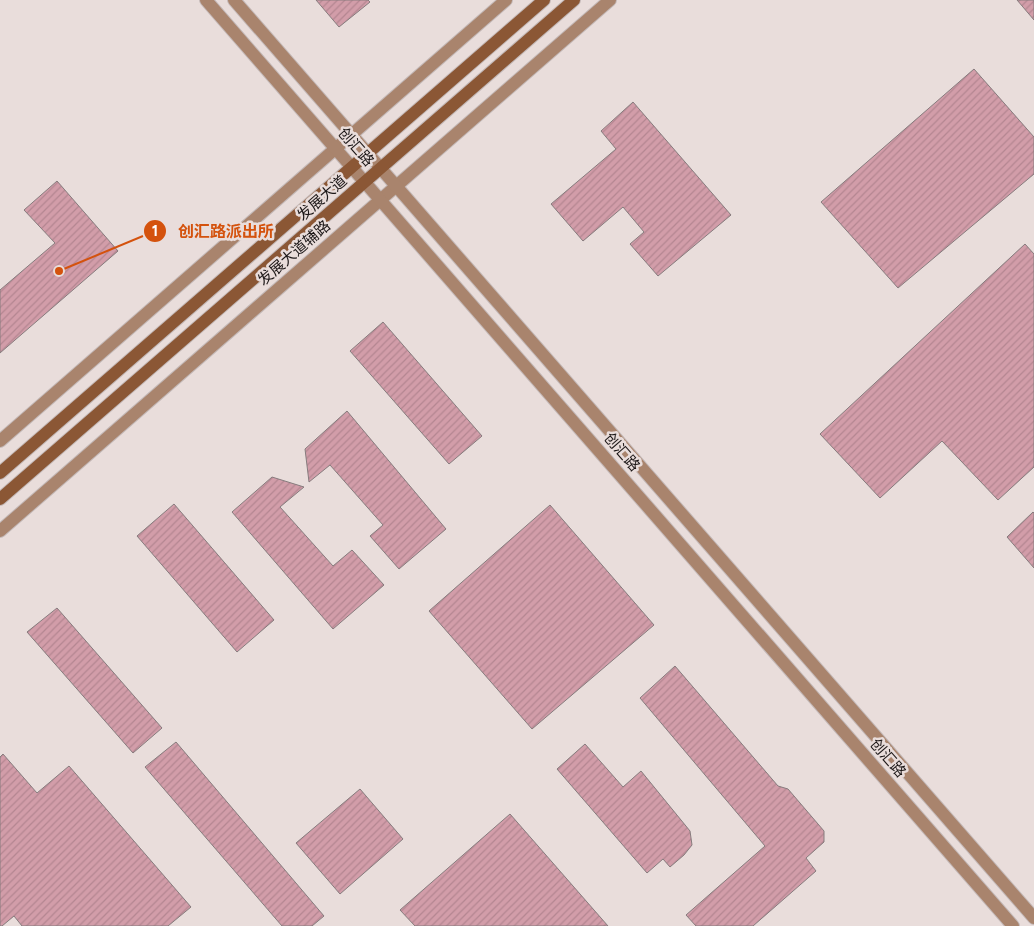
<svg xmlns="http://www.w3.org/2000/svg" width="1034" height="926" font-family="Figtree,'Noto Sans SC',sans-serif">
	<style>
		.building { fill: url(#building-hatch); stroke: #877c7e }
		.lines { fill: none; stroke-linecap: round; stroke-linejoin: round }
		.minor-casing { stroke: #c4b9b8; stroke-width: 14 }
		.tertiary-casing { stroke: #c4b9b8; stroke-width: 14 }
		.secondary-casing { stroke: #c4b9b8; stroke-width: 14 }
		.minor { stroke: #a9846d; stroke-width: 12 }
		.tertiary { stroke: #a9846d; stroke-width: 12 }
		.secondary { stroke: #8b5735; stroke-width: 12 }
		.labels { text-anchor: middle; stroke-width: 5; stroke-linejoin: round; paint-order: stroke }
		.street-label { font-size: 15px; fill: #1c1717; stroke: #e9dddb }
		.leader { fill: none; stroke: #d4520d; stroke-width: 2 }
		.callout-dot { fill: #d4520d; stroke: #e9dddb; stroke-width: 2 }
		.mark-label { font-size: 15px; text-anchor: middle; font-weight: bold; fill: #fff }
		.callout-label { font-size: 16px; text-anchor: middle; font-weight: bold; fill: #d4520d; stroke: #e9dddb; stroke-width: 5; stroke-linejoin: round; paint-order: stroke }
	</style>
	<defs>
		<pattern id="building-hatch" width="6" height="6" patternUnits="userSpaceOnUse" patternTransform="scale(1.25)"><rect width="6" height="6" fill="#d29da9"/><path d="M-1 1l2-2M0 6l6-6M5 7l2-2" fill="none" stroke="#b48691"/></pattern>
	</defs>
	<rect width="100%" height="100%" fill="#e9dddb"/>
	<g class="building">
		<polygon points="316,0 368,0 370,2 339,27"/>
		<polygon points="1017,0 1034,0 1034,20"/>
		<polygon points="974,69 1034,137 1034,174 898,288 821,202"/>
		<polygon points="633,102 731,215 658,276 630,244 644,232 623,207 583,241 551,204 616,149 601,131"/>
		<polygon points="57,181 118,251 0,353 0,290 55,243 24,210"/>
		<polygon points="1025,244 1034,254 1034,467 998,500 942,441 880,498 820,434"/>
		<polygon points="383,322 482,436 449,464 350,351"/>
		<polygon points="347,411 446,529 399,569 370,536 383,525 330,465 309,482 305,449"/>
		<polygon points="272,477 304,487 280,507 333,566 352,550 384,585 333,629 232,512"/>
		<polygon points="174,504 274,620 237,652 137,536"/>
		<polygon points="550,505 654,625 532,729 429,611"/>
		<polygon points="1033,512 1034,513 1034,568 1007,537"/>
		<polygon points="57,608 162,728 133,753 27,632"/>
		<polygon points="675,666 778,786 788,789 824,831 824,842 806,858 816,871 753,926 696,926 686,915 765,846 640,698"/>
		<polygon points="176,742 324,916 312,926 282,926 145,767"/>
		<polygon points="585,744 623,787 641,771 690,831 692,845 684,855 670,867 663,859 647,873 557,769"/>
		<polygon points="3,754 37,793 69,766 191,907 168,926 22,926 14,916 2,926 0,926 0,757"/>
		<polygon points="360,789 403,839 340,894 296,843"/>
		<polygon points="510,814 608,926 415,926 400,910"/>
	</g>
	<g class="lines">
		<g class="minor-casing">
			<g id="minor">
				<polyline points="0,441 506,0"/>
				<polyline points="0,531 610,0"/>
			</g>
		</g>
		<g class="tertiary-casing">
			<g id="tertiary">
				<polyline points="206,0 1013,926"/>
				<polyline points="234,0 1034,918"/>
			</g>
		</g>
		<g class="secondary-casing">
			<g id="secondary">
				<polyline points="0,473 544,0"/>
				<polyline points="0,499 574,0"/>
			</g>
		</g>
		<use href="#minor" class="minor"/>
		<use href="#tertiary" class="tertiary"/>
		<use href="#secondary" class="secondary"/>
	</g>
	<g class="labels">
		<g class="street-label">
			<text transform="translate(356 147) rotate(49)" y="5">创汇路</text>
			<text transform="translate(322 198) rotate(-41)" y="5">发展大道</text>
			<text transform="translate(294 253) rotate(-41)" y="5">发展大道辅路</text>
			<text transform="translate(622 452) rotate(49)" y="5">创汇路</text>
			<text transform="translate(888 758) rotate(49)" y="5">创汇路</text>
		</g>
	</g>
	<path class="leader" d="M59 271L155 231"/>
	<g class="callout-dot">
		<circle cx="59" cy="271" r="5"/>
		<circle cx="155" cy="231" r="12"/>
	</g>
	<g class="mark-label">
		<text x="155" y="236">1</text>
	</g>
	<g class="callout-label">
		<text x="226" y="237">创汇路派出所</text>
	</g>
</svg>
